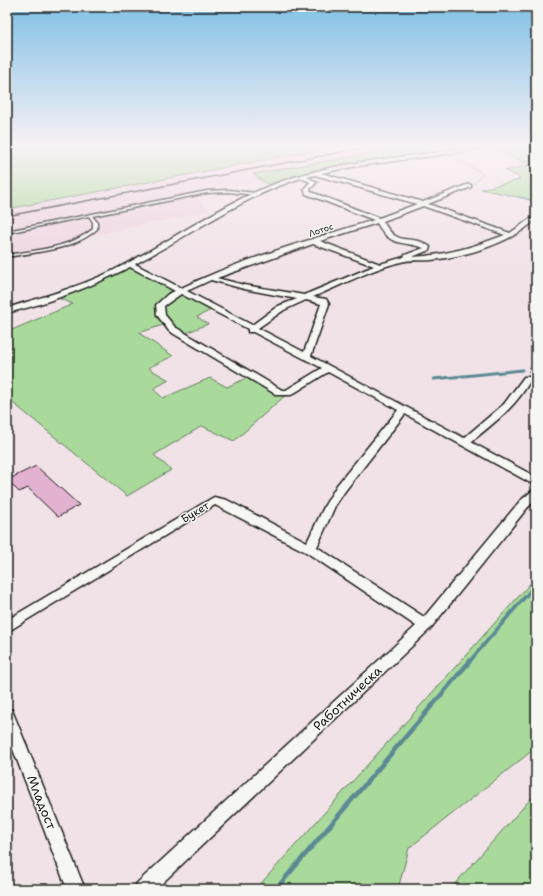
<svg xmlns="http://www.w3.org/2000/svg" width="543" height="896" font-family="'Shantell Sans',sans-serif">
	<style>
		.built { fill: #edd4e1 }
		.green { fill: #a9da9b; stroke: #627b5c }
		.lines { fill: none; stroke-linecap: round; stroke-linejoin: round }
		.stream-far3 { stroke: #5b8994; stroke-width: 1.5 }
		.stream-far2 { stroke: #5b8994; stroke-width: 3 }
		.stream-far1 { stroke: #5b8994; stroke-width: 3.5 }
		.stream { stroke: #5b8994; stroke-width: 4.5 }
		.building { fill: #e4b2d1; stroke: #1c1c1c }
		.lane-casing { stroke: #1c1c1c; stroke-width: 3 }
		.street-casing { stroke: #1c1c1c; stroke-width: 3 }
		.path-far1 { stroke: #1c1c1c; stroke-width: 1; stroke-dasharray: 0.5 1.5; stroke-linecap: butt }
		.path { stroke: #1c1c1c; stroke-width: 2; stroke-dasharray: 1 3; stroke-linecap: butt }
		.lane { fill: #f6f6f2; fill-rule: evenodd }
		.street { fill: #f6f6f2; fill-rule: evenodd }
		.rail { stroke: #1c1c1c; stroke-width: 1.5 }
		.labels { text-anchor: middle; stroke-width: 3; stroke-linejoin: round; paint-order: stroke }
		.far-street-label { font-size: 9px; fill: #1c1c1c; stroke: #f6f6f2 }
		.street-label { font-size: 11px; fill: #1c1c1c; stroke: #f6f6f2 }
		.near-street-label { font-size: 13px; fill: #1c1c1c; stroke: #f6f6f2 }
	</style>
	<rect width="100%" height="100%" fill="#f1e2e8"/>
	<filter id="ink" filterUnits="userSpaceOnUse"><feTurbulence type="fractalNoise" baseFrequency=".025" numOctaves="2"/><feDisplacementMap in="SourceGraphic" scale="8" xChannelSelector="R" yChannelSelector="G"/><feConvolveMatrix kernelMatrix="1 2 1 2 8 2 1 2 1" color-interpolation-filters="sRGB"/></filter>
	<g filter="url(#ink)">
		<polygon class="built" points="338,146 412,146 254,174 262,181 194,195 210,211 85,237 66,243 7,256 7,209"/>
		<g class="green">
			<polygon points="7,146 338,146 7,209"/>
			<polygon points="412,146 487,146 332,168 271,187 253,174"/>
			<polygon points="489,146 536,146 536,201 481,189 519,180 519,177 505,171 530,165"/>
			<polygon points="129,264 213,309 197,317 208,324 181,335 166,324 139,333 173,356 148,368 169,380 153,389 163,398 210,378 227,387 251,376 288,393 234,441 202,426 154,455 171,470 127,496 7,398 7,332 73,304 53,296 83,286"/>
			<polygon points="536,577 536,745 528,754 409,848 398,889 256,889"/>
			<polygon points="536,793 536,889 450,889"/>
		</g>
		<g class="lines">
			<polyline class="stream-far3" points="519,197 536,201"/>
			<polyline class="stream-far2" points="434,379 522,370"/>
			<polyline class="stream-far1" points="469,662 536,584"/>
			<polyline class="stream" points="276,889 470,661"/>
		</g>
		<polygon class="building" points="36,466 79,505 58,517 28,488 19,492 7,480"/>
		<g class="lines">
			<g class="lane-casing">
				<path id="lane" d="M228,190L256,193L257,194L256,195L228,192L207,193L92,216L97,222V229C75,250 35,252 7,257V255C36,250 70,248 93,229V222L89,216L7,233V231L207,191Z"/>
			</g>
			<g class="street-casing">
				<g id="street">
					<path d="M478,146H489L461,152L357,166L321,173L423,202L469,184L471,185V187L428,204L510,233L530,219L535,220C512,243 463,257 431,260C421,261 411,259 401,262C371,269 342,285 313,297L326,299L329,304L311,356L464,438L504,404L524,377H530L531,379C517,406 494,423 471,442L536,477V486L405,414L345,491L335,506L317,547L424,617L520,501L532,491L536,490V500L528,507L430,629L156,889H134L137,883L416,626L306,552L215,505L7,632V620L214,497L227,500L307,542L325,505L337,485L398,410L328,372L291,395H277L169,331L157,315L156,305L168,294L175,291L130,267C91,287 49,303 7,313V308C42,297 79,287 112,271C167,244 220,204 277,183C341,159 412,158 478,146ZM315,175L417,204L379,218L311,192L310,189L317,182L307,177ZM301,178L310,182L304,189L306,194L374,220C309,240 242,259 181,288L135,264C190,235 242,197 301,178ZM423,206L505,235C473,247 447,255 412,257L429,250L430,247C412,232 398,250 383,221ZM377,223C391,248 401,240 424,248L405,255L404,257L380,264L320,241ZM313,244L374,266L304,295L244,285L217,278ZM211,280L244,289L297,299L278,306L252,325L187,291ZM181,294L248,329V332H253L322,368L286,390H282L175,327L165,315L164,306ZM306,300L321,304L304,352L258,328L284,310Z"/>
					<polygon points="7,708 12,710 14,715 85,889 67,889 7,734"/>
				</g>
			</g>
			<polyline class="path-far1" points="456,159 480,172 482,175 474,184"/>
			<polyline class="path" points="529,372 536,351"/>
			<use href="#lane" class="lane"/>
			<use href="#street" class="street"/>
			<g class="rail">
				<polyline points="368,150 390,146"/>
				<polyline points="7,216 373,146"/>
			</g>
		</g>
	</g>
	<linearGradient id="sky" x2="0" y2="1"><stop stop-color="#80c0e6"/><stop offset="0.54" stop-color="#f9f2f5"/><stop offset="1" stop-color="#f9f2f5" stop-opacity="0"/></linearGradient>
	<rect width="543" height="271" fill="url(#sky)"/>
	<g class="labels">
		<g class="far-street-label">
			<text transform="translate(321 230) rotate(-19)" y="3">Лотос</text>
		</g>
		<g class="street-label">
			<text transform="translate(195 512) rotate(-31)" y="4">Букет</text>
		</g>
		<g class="near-street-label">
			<text transform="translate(347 698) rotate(-43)" y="5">Работническа</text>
			<text transform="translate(42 802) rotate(68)" y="5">Младост</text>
		</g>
	</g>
	<rect width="543" height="896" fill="none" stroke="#f6f6f2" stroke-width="24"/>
	<rect x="12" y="12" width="519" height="872" fill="none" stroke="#1c1c1c" stroke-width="1.5" filter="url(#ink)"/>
</svg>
